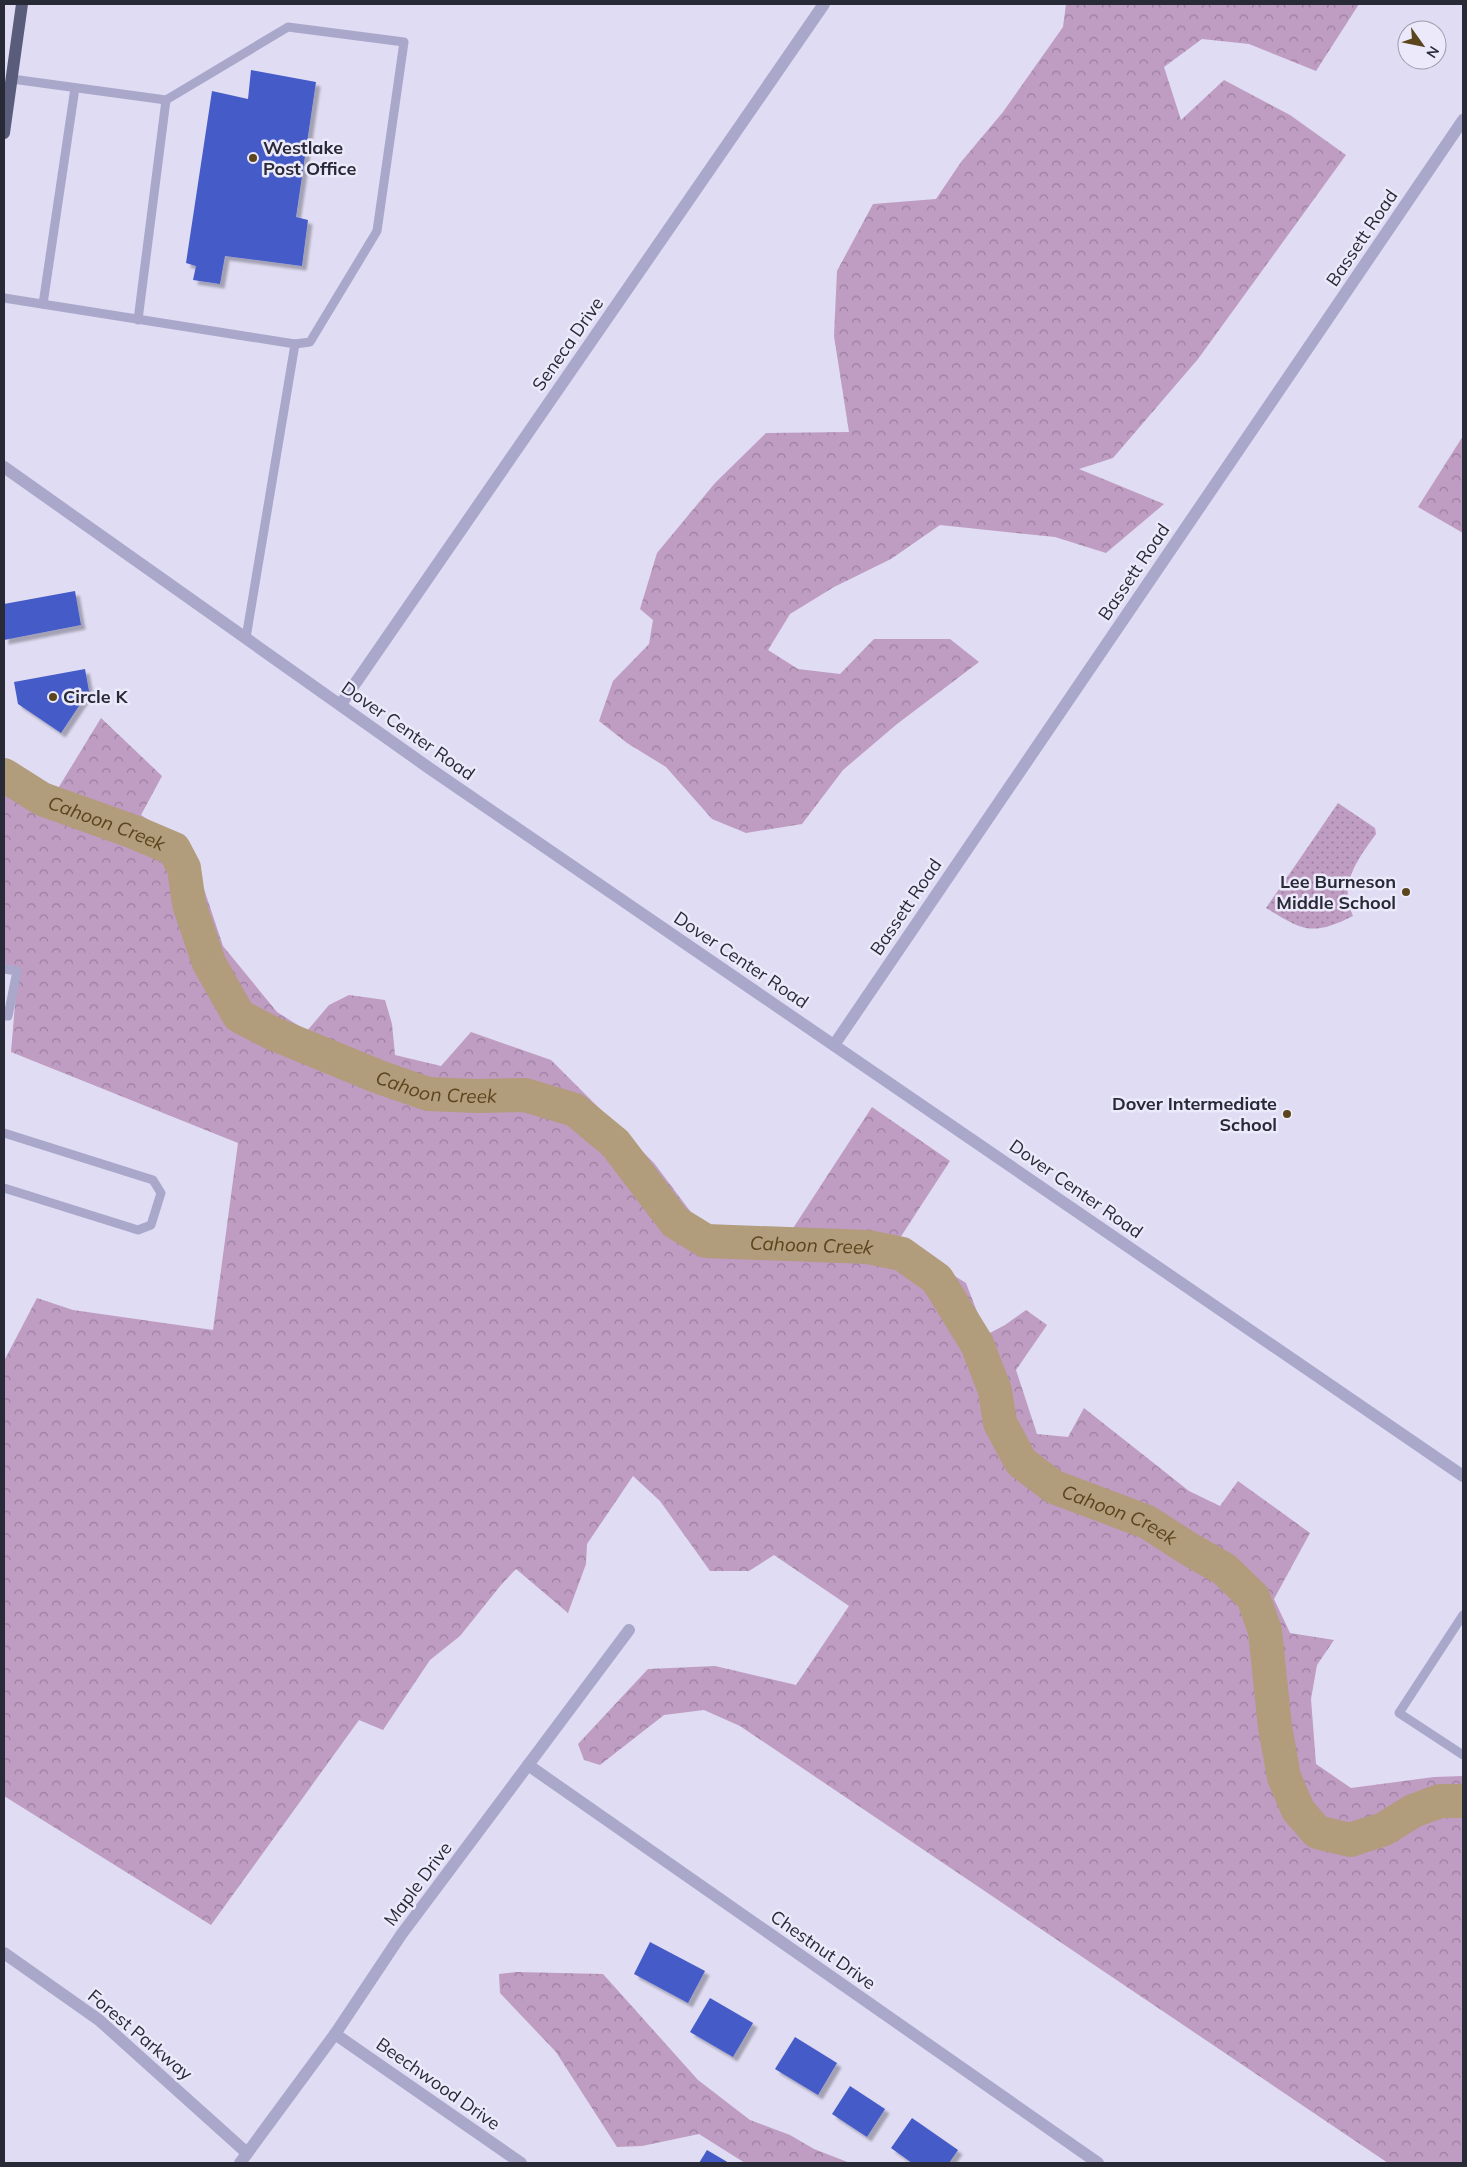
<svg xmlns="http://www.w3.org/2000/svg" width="1467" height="2167" font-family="Mulish,sans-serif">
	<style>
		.forest { fill: url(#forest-crowns) }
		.park { fill: url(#park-dots) }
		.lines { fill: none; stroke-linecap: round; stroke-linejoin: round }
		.river { stroke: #b19c7b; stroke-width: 34 }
		.building { fill: #455bc8; filter: url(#shadow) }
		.service { stroke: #a9a8cb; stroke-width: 9 }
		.minor { stroke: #a9a8cb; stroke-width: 12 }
		.tertiary { stroke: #a9a8cb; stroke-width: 12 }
		.primary { stroke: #595c7a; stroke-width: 12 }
		.poi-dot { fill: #5a451d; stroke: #ebe9fa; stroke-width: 2 }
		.labels { text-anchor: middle; stroke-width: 5; stroke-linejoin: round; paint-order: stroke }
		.poi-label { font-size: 18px; font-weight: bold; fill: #282a38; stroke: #ebe9fa; text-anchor: start }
		.street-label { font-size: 18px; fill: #282a38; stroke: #ebe9fa }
		.water-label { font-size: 19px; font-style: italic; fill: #5a451d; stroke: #ebe9fa }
	</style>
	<defs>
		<pattern id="forest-crowns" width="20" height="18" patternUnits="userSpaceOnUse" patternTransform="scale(1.25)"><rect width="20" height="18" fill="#bf9cc2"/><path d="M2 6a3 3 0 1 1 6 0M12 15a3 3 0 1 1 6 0" fill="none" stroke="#9b7f9f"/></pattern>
		<pattern id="park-dots" width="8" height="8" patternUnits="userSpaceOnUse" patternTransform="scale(1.25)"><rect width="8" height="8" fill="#bf9cc2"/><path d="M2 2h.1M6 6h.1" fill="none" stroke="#9b7f9f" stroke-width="1.8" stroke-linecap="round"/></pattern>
		<filter id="shadow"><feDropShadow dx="4.5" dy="4.5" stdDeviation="1" flood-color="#0004"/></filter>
	</defs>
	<rect width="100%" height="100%" fill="#dfdcf3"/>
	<g class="forest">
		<polygon points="1066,4 1359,4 1316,71 1249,44 1202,39 1164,67 1181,120 1224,80 1290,115 1346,155 1198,359 1113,458 1079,469 1164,504 1106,553 1055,537 940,525 891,559 834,587 790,614 768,650 798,669 840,674 874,639 950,639 979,662 897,724 843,770 802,824 746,833 712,819 666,767 627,743 599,721 613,681 649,644 653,620 640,609 657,553 715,483 766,433 849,432 834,336 837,271 873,204 936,199 961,162 1003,112 1063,27"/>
		<polygon points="1463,436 1463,533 1418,507"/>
		<polygon points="101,718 162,776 141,815 190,847 223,946 277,1012 307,1031 329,1005 349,995 385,1000 392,1024 395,1055 441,1066 471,1032 551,1060 654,1163 699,1223 788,1236 872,1107 950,1161 898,1241 966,1283 986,1335 1005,1325 1026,1310 1047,1325 1016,1370 1037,1434 1068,1437 1084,1408 1189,1491 1220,1506 1238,1481 1310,1533 1274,1599 1290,1633 1334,1640 1317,1665 1311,1699 1316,1764 1351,1788 1434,1777 1463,1776 1463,2163 1388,2163 740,1726 704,1710 664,1715 600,1765 584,1760 578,1744 648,1669 715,1666 796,1685 849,1606 774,1555 749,1571 710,1571 660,1501 633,1476 587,1544 586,1564 568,1613 516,1569 501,1585 460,1636 430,1660 383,1730 359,1720 211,1925 4,1796 4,1361 37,1298 73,1310 213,1330 238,1143 11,1052 18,969 4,964 4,773 54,795"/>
		<polygon points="516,1972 603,1974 698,2080 750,2120 790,2135 814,2149 850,2163 745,2163 699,2134 642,2146 617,2147 556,2052 500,1993 499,1974"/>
	</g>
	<path class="park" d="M1338,803L1375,828L1376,834C1358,859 1338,884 1353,916C1311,937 1303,930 1266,908Z"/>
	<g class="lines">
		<path class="river" id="s1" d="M4,775L42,799L134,832L174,849L184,868L189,904L209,963L239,1016L272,1033L379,1077L428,1094L476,1096L525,1095L575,1110L615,1143L675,1222L706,1241L868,1247L902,1254L937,1279L977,1344L995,1391L1000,1423L1021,1462L1054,1487L1147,1522L1189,1549L1224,1569L1253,1597L1265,1631L1275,1727L1284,1777L1298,1810L1317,1832L1350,1840L1384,1829L1413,1811L1440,1801H1463"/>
	</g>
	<g class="building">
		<polygon points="251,70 316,82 296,217 308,220 302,266 225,256 220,284 193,280 196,266 186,263 212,91 248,99"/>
		<polygon points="75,591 81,625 4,640 4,604"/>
		<polygon points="85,669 89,691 61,733 18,704 14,682"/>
		<polygon points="650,1942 705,1971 688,2003 634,1974"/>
		<polygon points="710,1998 753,2023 733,2057 690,2032"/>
		<polygon points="795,2037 837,2063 818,2095 775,2069"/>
		<polygon points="850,2086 885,2109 867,2137 832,2114"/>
		<polygon points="912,2118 958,2150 949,2163 912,2163 891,2148"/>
		<polygon points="707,2150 729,2163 699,2163"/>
	</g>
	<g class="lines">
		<g class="service">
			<polyline points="12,79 166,100 138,320"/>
			<polyline points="166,100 288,27 404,42 377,231 310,342 295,344"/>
			<polyline points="4,298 295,344 246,638"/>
			<polyline points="43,304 75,88"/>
			<polyline points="4,969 17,971 8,1016 4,1016"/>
			<polyline points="4,1133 153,1180 161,1193 151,1225 138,1230 4,1188"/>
			<polyline points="1463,1615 1399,1713 1463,1755"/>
		</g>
		<g class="minor">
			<polyline points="341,704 824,4"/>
			<polyline points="834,1045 1463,120"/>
			<polyline points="528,1765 1098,2163"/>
			<polyline points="4,1953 99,2020 247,2153"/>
			<polyline points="335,2034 521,2163"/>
			<polyline points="240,2163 335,2034 401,1935 629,1630"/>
		</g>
		<polyline class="tertiary" points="4,467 429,768 1463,1476"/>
		<polyline class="primary" points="4,133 22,4"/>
	</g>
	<g class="poi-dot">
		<circle cx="253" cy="158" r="5"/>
		<circle cx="53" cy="697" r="5"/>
		<circle cx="1406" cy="892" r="5"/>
		<circle cx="1287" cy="1114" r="5"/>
	</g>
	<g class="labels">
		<g class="poi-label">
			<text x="263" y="154">Westlake<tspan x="263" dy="21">Post Office</tspan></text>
			<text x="63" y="703">Circle K</text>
			<text x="1396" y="888" text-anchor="end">Lee Burneson<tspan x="1396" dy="21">Middle School</tspan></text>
			<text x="1277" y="1110" text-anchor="end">Dover Intermediate<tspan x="1277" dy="21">School</tspan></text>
		</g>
		<g class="street-label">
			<text transform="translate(1362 238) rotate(-56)" y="6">Bassett Road</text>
			<text transform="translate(568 344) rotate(-55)" y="6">Seneca Drive</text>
			<text transform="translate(1134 572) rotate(-56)" y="6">Bassett Road</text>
			<text transform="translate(408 731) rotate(35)" y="6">Dover Center Road</text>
			<text transform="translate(906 907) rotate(-56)" y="6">Bassett Road</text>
			<text transform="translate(741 960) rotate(34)" y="6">Dover Center Road</text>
			<text transform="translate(1076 1189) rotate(35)" y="6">Dover Center Road</text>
			<text transform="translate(418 1884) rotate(-53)" y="6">Maple Drive</text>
			<text transform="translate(823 1950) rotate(35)" y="6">Chestnut Drive</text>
			<text transform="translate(140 2035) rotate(40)" y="6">Forest Parkway</text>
			<text transform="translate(438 2084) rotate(35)" y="6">Beechwood Drive</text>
		</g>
		<g class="water-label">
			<text dy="7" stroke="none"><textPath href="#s1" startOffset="114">Cahoon Creek</textPath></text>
			<text dy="7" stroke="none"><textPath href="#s1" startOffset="579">Cahoon Creek</textPath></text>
			<text dy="7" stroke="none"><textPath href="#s1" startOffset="1014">Cahoon Creek</textPath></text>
			<text dy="7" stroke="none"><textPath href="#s1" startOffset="1464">Cahoon Creek</textPath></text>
		</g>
	</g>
	<rect width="1467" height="2167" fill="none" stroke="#282a38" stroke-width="10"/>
	<g transform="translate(1422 45) rotate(123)"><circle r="24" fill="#ebe9fa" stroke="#9d9dac"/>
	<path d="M0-4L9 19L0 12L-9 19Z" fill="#5a451d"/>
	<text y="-8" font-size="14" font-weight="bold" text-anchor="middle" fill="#282a38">N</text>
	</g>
</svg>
